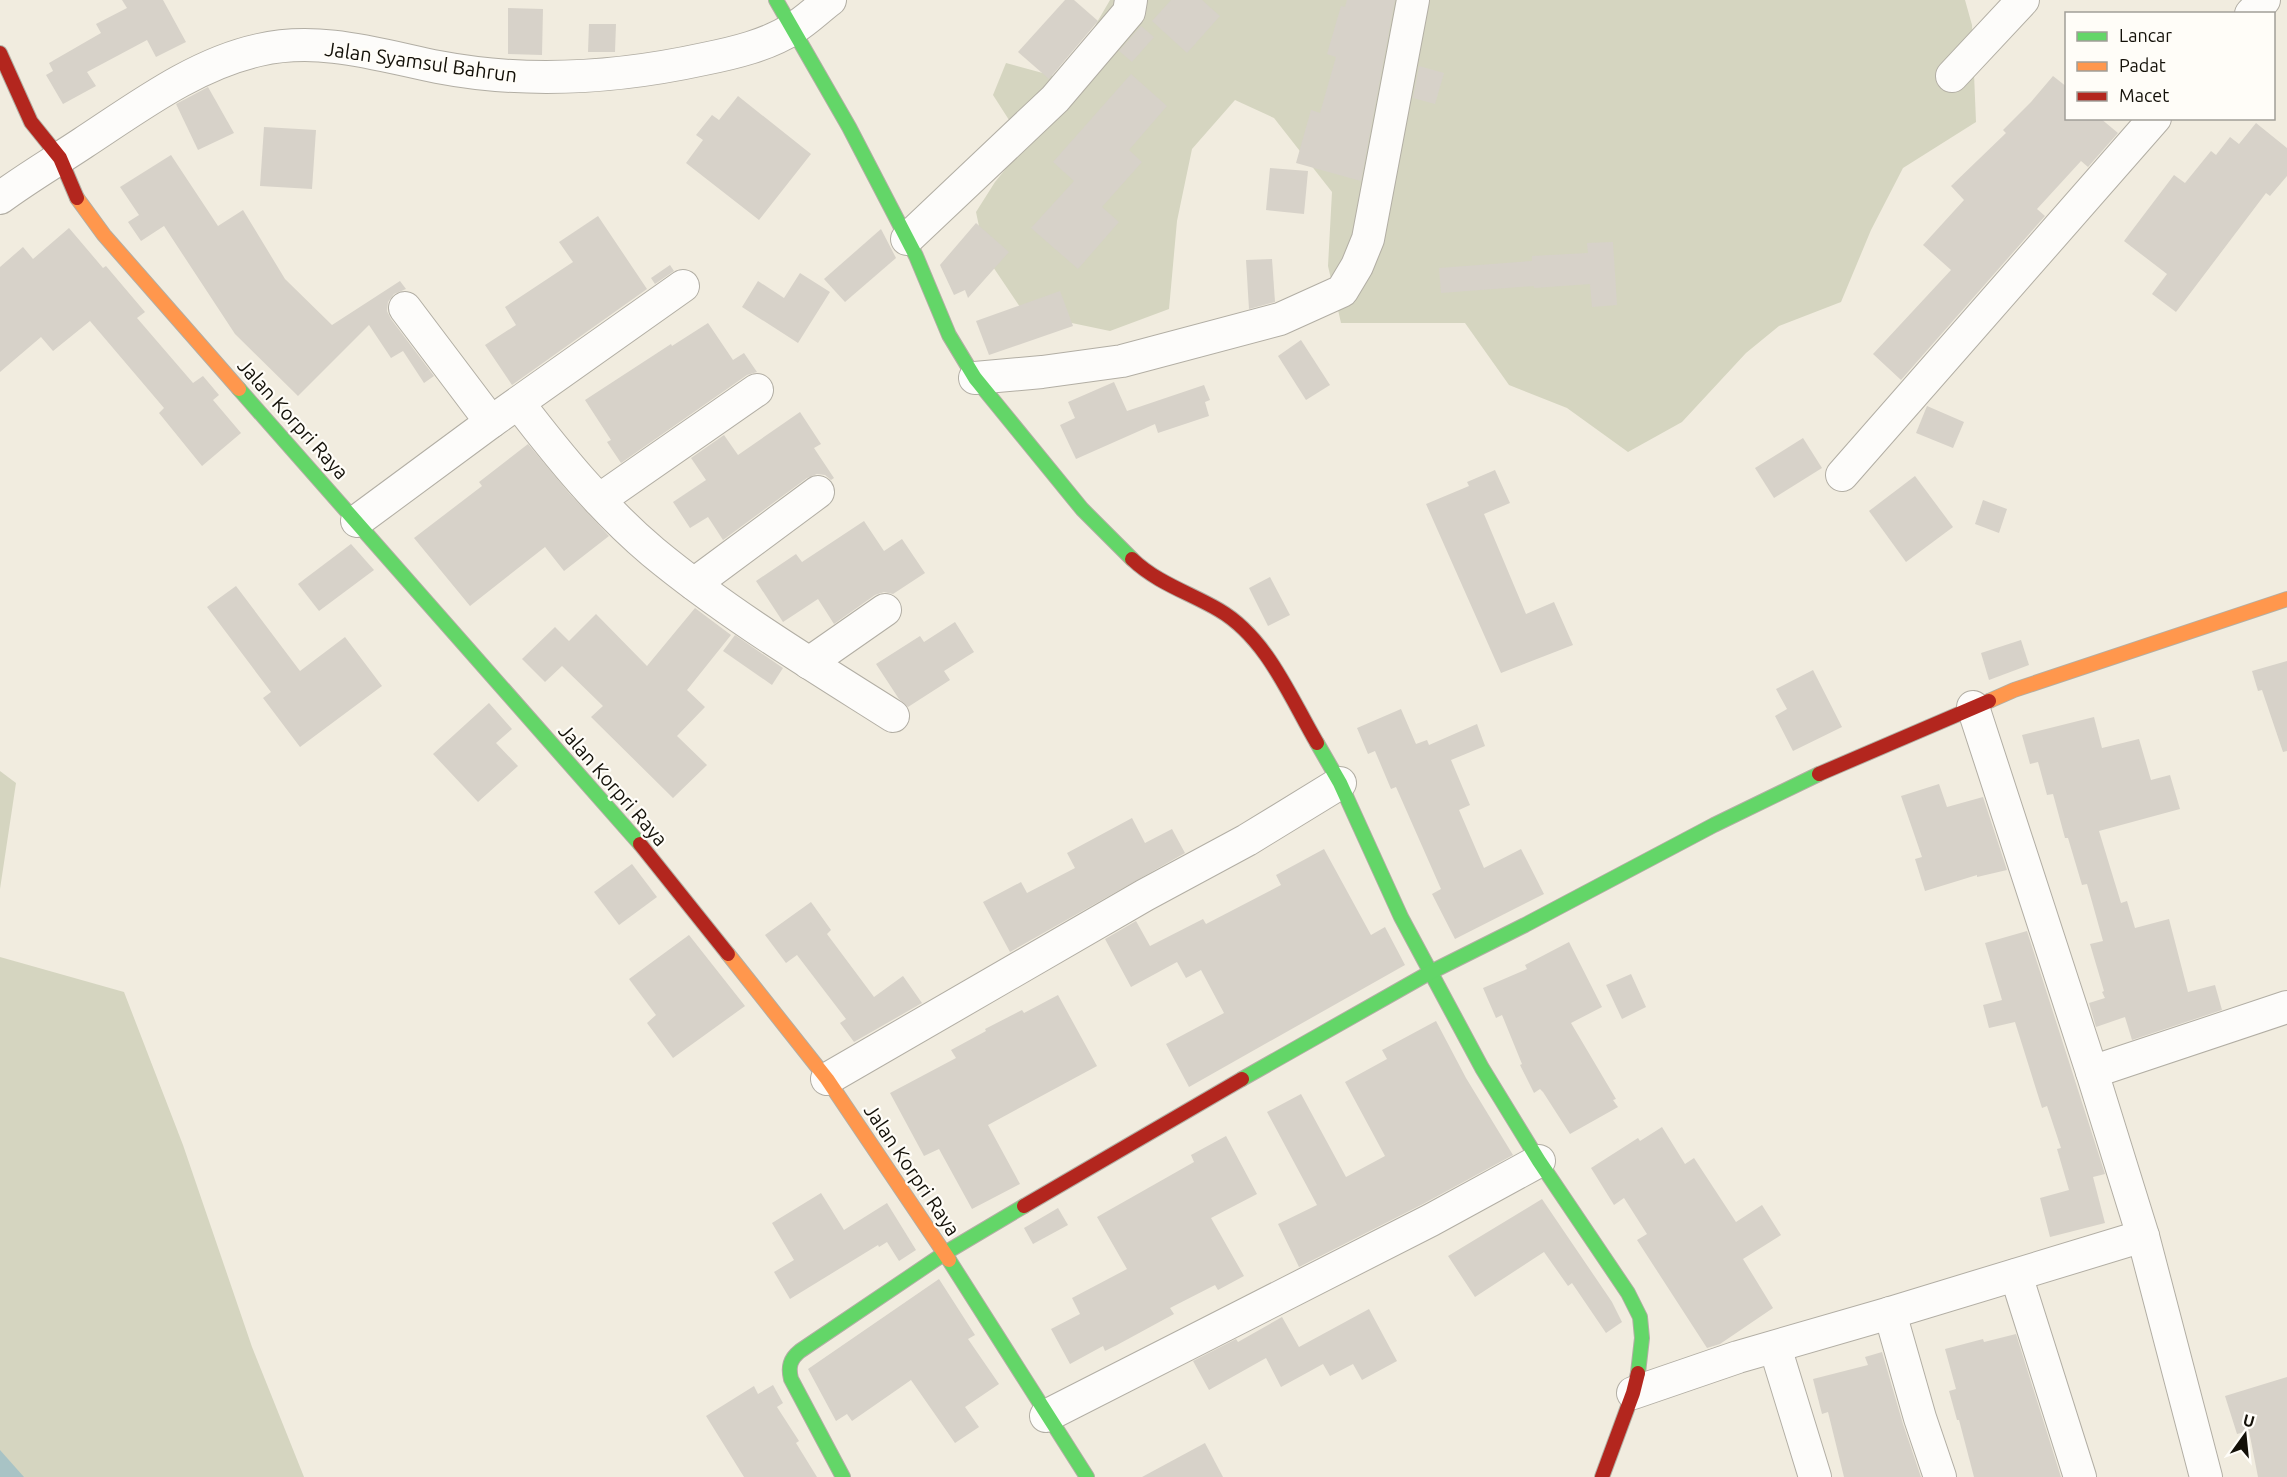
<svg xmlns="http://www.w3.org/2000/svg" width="2287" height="1477" font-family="Ubuntu,sans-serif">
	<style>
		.green { fill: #d5d5c0 }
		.water { fill: #a8c3c5 }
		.building { fill: #d7d2c9 }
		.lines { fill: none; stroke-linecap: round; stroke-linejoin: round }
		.street-casing { stroke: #b2aea4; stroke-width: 34 }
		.fast-casing { stroke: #b2aea4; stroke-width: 16 }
		.slow-casing { stroke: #b2aea4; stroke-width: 16 }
		.jam-casing { stroke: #b2aea4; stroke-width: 16 }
		.street { stroke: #fdfcfa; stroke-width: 32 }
		.fast { stroke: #63d668; stroke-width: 14 }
		.slow { stroke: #ff974d; stroke-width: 14 }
		.jam { stroke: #b3261e; stroke-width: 14 }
		.labels { text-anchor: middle; stroke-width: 4.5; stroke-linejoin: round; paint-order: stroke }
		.street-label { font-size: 20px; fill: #131008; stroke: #fffdf8 }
	</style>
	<rect width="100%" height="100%" fill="#f1ecdf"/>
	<g class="green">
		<polygon points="1110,0 1965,0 1972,25 1976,122 1903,168 1871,230 1841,302 1779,326 1746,353 1682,422 1628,452 1567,408 1509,385 1465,323 1341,323 1328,266 1332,192 1274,118 1235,100 1192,149 1177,221 1169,309 1110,331 1024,313 985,255 976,212 995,182 1025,145 993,95 1006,63 1072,81 1096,24"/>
		<polygon points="0,771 16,783 0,889 0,957 124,992 183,1145 252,1347 304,1477 0,1477"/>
	</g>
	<polygon class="water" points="0,1450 24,1477 0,1477"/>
	<g class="building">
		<polygon points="122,0 163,0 186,42 156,57 147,40 87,72 96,86 63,104 46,75 53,71 49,63 101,33 96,24 127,8"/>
		<polygon points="1065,0 1074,0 1098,21 1049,79 1018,52"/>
		<polygon points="1171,0 1202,0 1220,16 1187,53 1152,21"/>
		<polygon points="1347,0 1395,0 1361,181 1296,163 1311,110 1320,113 1336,57 1327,54 1341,6 1345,7"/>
		<polygon points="508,8 543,9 542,55 508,54"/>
		<polygon points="589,24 616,24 615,52 588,52"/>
		<polygon points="1141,26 1154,37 1132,62 1119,51"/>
		<polygon points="1419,66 1444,73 1435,104 1413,98"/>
		<polygon points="1131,74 1167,106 1129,150 1142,162 1102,207 1119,222 1078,269 1031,228 1074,181 1053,162"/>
		<polygon points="2053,76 2067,87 2067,118 2100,118 2118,133 2088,167 2081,161 2037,209 2045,216 1901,380 1873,354 1951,270 1923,245 1964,200 1951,186 2006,133 2003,130 2031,102"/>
		<polygon points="208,87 234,133 198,150 176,104"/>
		<polygon points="738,96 811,154 759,220 686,163 703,140 696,135 712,115 719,120"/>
		<polygon points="2256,123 2287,148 2287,176 2270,196 2266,193 2176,312 2152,294 2167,274 2124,241 2174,175 2185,183 2211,151 2216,155 2230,137 2239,144"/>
		<polygon points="264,127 316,130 312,189 260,186"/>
		<polygon points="171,155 218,226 243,210 285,279 332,325 400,281 406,289 394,294 388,302 387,311 391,319 434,376 424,383 403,351 391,358 369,325 298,396 235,334 164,226 141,241 128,222 139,215 120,187"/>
		<polygon points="1270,168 1308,171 1304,214 1266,210"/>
		<polygon points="598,216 647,289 512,385 485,345 516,325 505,307 573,262 559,242"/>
		<polygon points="976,223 1009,252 968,298 965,290 954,295 940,265"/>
		<polygon points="69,228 103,268 106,266 145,312 137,318 193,383 203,376 219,395 213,400 241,433 202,466 159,413 164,408 90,321 53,351 41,337 0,372 0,267 23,247 33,259"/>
		<polygon points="881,229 896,258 845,302 824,279"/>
		<polygon points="1613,242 1617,305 1592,307 1590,284 1534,288 1534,286 1441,293 1439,268 1532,261 1532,256 1588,253 1587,243"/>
		<polygon points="1272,259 1275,302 1249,309 1246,260"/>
		<polygon points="670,265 674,271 655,284 651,278"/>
		<polygon points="800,273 830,292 798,343 742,307 758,281 784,298"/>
		<polygon points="1060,291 1073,326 989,355 976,321"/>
		<polygon points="708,323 733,360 744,353 757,372 747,375 621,463 607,442 611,440 585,400 671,344 672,346"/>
		<polygon points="1301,340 1330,385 1306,400 1278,356"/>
		<polygon points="1114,382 1127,411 1204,385 1210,400 1205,402 1209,416 1158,433 1155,424 1076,459 1060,425 1075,418 1068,402"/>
		<polygon points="1927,406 1964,422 1953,448 1916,433"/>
		<polygon points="800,412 821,444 814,448 834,478 831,480 825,475 817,474 807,478 723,540 708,517 690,528 673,502 706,480 691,458 724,435 738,455"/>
		<polygon points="1803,438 1822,468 1774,498 1755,468"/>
		<polygon points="528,444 569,493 609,536 564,571 545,547 470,606 414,538 482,486 479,482"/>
		<polygon points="1495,470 1510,503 1484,514 1526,614 1554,602 1573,645 1501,673 1426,504 1469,486 1467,482"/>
		<polygon points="1915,476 1953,527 1906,562 1869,511"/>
		<polygon points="1983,500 2007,509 1999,533 1975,524"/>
		<polygon points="864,521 884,551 902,539 925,573 893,594 884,592 875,595 834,624 818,599 783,622 756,581 796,554 802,562"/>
		<polygon points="351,544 374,570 319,611 298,584"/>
		<polygon points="1270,577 1290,615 1268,626 1249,588"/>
		<polygon points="236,586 300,671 345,637 382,686 300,747 263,698 271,692 207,607"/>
		<polygon points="695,608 731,635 687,690 705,707 677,736 707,765 673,798 591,717 603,706 562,666 545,682 522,659 555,627 569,641 596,614 647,666"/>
		<polygon points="955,622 974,652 944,671 950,680 908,707 899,699 876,664 920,636 924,642"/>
		<polygon points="735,635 783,668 772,685 723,651"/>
		<polygon points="2021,640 2029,665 1989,680 1981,653"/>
		<polygon points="2287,661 2287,751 2283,752 2262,690 2258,691 2252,671"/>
		<polygon points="1813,670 1842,727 1793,751 1775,716 1787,709 1776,689"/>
		<polygon points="489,703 512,729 496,743 518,766 478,802 433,754"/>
		<polygon points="1401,709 1416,744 1427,740 1429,745 1477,724 1485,746 1451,760 1470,805 1459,810 1484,868 1521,849 1544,894 1455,939 1432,894 1441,889 1396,787 1391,789 1375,751 1368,754 1357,728"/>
		<polygon points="2094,717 2102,748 2139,739 2151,780 2170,775 2180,809 2099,831 2121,903 2127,901 2135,928 2169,919 2188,992 2215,985 2222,1010 2132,1040 2125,1017 2096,1027 2089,1003 2105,998 2102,992 2104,991 2090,944 2103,941 2087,884 2082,885 2068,838 2065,838 2053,794 2047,795 2038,762 2030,764 2022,735"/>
		<polygon points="1939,784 1947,807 1983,797 2007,870 1977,877 1977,875 1925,891 1915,859 1922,857 1901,796"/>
		<polygon points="1132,818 1145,843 1172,829 1185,853 1010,952 983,902 1021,882 1027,893 1075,868 1067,853"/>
		<polygon points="1324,849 1371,935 1385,927 1405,965 1189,1087 1166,1044 1224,1013 1201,970 1186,978 1177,962 1131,987 1105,939 1136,921 1150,946 1203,919 1206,924 1281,885 1276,875"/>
		<polygon points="632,864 657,897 619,925 594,892"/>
		<polygon points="811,902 831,930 827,934 874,997 903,976 922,1003 854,1042 840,1023 846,1019 797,955 786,963 765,935"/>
		<polygon points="2027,931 2105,1174 2093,1177 2105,1223 2050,1237 2040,1198 2069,1190 2057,1149 2061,1148 2047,1106 2042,1108 2015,1022 1989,1028 1983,1005 2002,1000 1985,943"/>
		<polygon points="689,935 745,1006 673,1058 647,1023 656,1015 629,979"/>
		<polygon points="1569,942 1602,1007 1571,1023 1616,1099 1613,1100 1618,1107 1570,1134 1543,1092 1540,1089 1534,1093 1520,1065 1522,1064 1502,1015 1496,1018 1483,988 1527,969 1525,965"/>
		<polygon points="1631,974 1646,1007 1622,1019 1606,985"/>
		<polygon points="1058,995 1097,1066 988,1125 1020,1184 972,1209 939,1149 924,1156 890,1093 956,1058 951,1050 986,1031 985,1029 1022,1010 1024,1013"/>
		<polygon points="1436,1021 1466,1078 1513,1155 1423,1204 1299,1267 1278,1224 1317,1205 1267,1112 1301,1094 1346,1177 1385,1156 1345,1082 1387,1059 1382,1050"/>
		<polygon points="1662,1127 1685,1164 1694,1158 1736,1222 1762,1205 1781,1235 1743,1259 1773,1308 1720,1344 1707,1348 1637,1240 1647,1234 1624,1198 1614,1205 1591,1168 1638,1138 1640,1141"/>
		<polygon points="1226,1136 1257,1194 1211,1218 1244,1276 1218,1290 1215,1285 1170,1308 1174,1314 1117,1345 1105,1351 1103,1346 1070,1364 1051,1329 1080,1314 1072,1298 1127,1269 1097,1217 1194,1162 1191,1155"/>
		<polygon points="821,1193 844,1230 887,1203 916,1250 899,1261 887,1242 879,1247 878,1245 790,1299 774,1272 794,1260 772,1223"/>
		<polygon points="1542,1199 1612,1302 1622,1322 1606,1333 1572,1283 1568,1286 1544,1252 1475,1297 1448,1256"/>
		<polygon points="1058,1208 1068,1225 1033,1244 1024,1228"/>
		<polygon points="939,1279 975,1335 968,1339 999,1384 965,1407 979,1427 955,1443 911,1380 852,1421 847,1414 836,1421 808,1369"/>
		<polygon points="1369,1309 1397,1361 1362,1380 1353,1364 1330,1376 1323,1364 1281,1387 1266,1358 1209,1390 1193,1361 1236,1339 1238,1342 1282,1317 1299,1347"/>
		<polygon points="2016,1334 2061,1477 1974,1477 1959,1420 1957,1420 1949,1391 1956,1389 1945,1349 1983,1339 1984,1342"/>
		<polygon points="1882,1352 1903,1424 1921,1477 1844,1477 1828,1412 1822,1414 1813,1379 1868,1365 1865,1357"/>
		<polygon points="2287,1377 2287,1477 2258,1477 2249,1431 2237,1434 2225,1396"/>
		<polygon points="773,1385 783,1403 777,1407 799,1441 796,1443 817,1477 744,1477 706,1416 754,1386 758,1394"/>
		<polygon points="1205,1443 1223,1477 1142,1477"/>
	</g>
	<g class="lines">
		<g class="street-casing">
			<g id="street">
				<polyline points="2251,14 2264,0"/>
				<polyline points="1952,76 2023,0"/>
				<path d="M0,198C27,178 56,161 83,143C138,107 195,64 259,50C320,36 379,55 438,67C527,84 617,78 704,59C734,53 768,45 794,28C807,20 818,9 830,0"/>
				<polyline points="907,239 1055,99 1129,12 1131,0"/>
				<polyline points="405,308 491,422"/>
				<polyline points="975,378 1042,372 1122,361 1280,319 1342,291 1357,266 1368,239 1413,0"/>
				<path d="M519,404C559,456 602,509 653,552C728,614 811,664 893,716"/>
				<polyline points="1842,475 2155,118"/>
				<polyline points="599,500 757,390"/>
				<polyline points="357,521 491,422 683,286"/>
				<polyline points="694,584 818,492"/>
				<polyline points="809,663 885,610"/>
				<polyline points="1973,707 2092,1072 2287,1007"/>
				<polyline points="2092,1072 2143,1236 2206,1477"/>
				<polyline points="827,1079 1145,895 1247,840 1340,783"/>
				<polyline points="2016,1275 2080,1477"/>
				<polyline points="1890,1313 1920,1418 1940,1477"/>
				<polyline points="1775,1347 1815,1477"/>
				<polyline points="1633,1393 1738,1357 1890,1313 2143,1236"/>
				<polyline points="1046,1416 1431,1220 1539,1161"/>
			</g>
		</g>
		<g class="fast-casing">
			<g id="fast">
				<polyline points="776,0 849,127 916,256 949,335 975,378 1082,509 1132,559"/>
				<polyline points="239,389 640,844"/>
				<polyline points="1317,743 1340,783 1401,917 1482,1068 1539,1161 1628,1293 1640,1317 1642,1338 1638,1373"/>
				<polyline points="1242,1079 1429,973 1525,925 1714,825 1819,774"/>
				<polyline points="949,1260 1087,1477"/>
				<path d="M843,1477L791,1379C788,1367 790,1359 800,1351L945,1253L1024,1206"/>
			</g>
		</g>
		<g class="slow-casing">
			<g id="slow">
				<polyline points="77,198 104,235 239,389"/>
				<polyline points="1989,701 2014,690 2287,599"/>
				<polyline points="728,954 827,1079 949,1260"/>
			</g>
		</g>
		<g class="jam-casing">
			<g id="jam">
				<polyline points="0,53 31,122 60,158 77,198"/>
				<path d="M1132,559C1157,583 1190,593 1219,610C1267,638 1290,697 1317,743"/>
				<polyline points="1819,774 1989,701"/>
				<polyline points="640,844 728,954"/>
				<polyline points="1024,1206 1242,1079"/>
				<polyline points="1602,1477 1633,1393 1638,1373"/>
			</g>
		</g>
		<use href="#street" class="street"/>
		<use href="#fast" class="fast"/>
		<use href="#slow" class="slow"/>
		<use href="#jam" class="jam"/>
	</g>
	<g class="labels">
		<g class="street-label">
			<text transform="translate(421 62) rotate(8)" y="7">Jalan Syamsul Bahrun</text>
			<text transform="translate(293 419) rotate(48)" y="7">Jalan Korpri Raya</text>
			<text transform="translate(613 785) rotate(49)" y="7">Jalan Korpri Raya</text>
			<text transform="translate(912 1170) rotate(56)" y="7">Jalan Korpri Raya</text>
		</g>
	</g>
	<rect x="2065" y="12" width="210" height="108" fill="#fffdf8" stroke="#a19e98" stroke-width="1.5"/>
	<rect x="2077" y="32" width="30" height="9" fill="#63d668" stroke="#a19e98" stroke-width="1.5"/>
	<text x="2119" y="42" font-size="18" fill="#131008">Lancar</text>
	<rect x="2077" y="62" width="30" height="9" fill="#ff974d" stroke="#a19e98" stroke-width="1.5"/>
	<text x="2119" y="72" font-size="18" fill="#131008">Padat</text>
	<rect x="2077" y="92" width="30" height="9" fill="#b3261e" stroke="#a19e98" stroke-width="1.5"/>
	<text x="2119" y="102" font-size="18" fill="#131008">Macet</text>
	<g transform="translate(2245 1435) rotate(15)" stroke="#fffdf8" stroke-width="4.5" paint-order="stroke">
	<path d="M0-4.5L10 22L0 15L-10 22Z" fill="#131008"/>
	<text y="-9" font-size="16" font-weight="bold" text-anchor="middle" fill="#131008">U</text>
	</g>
</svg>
